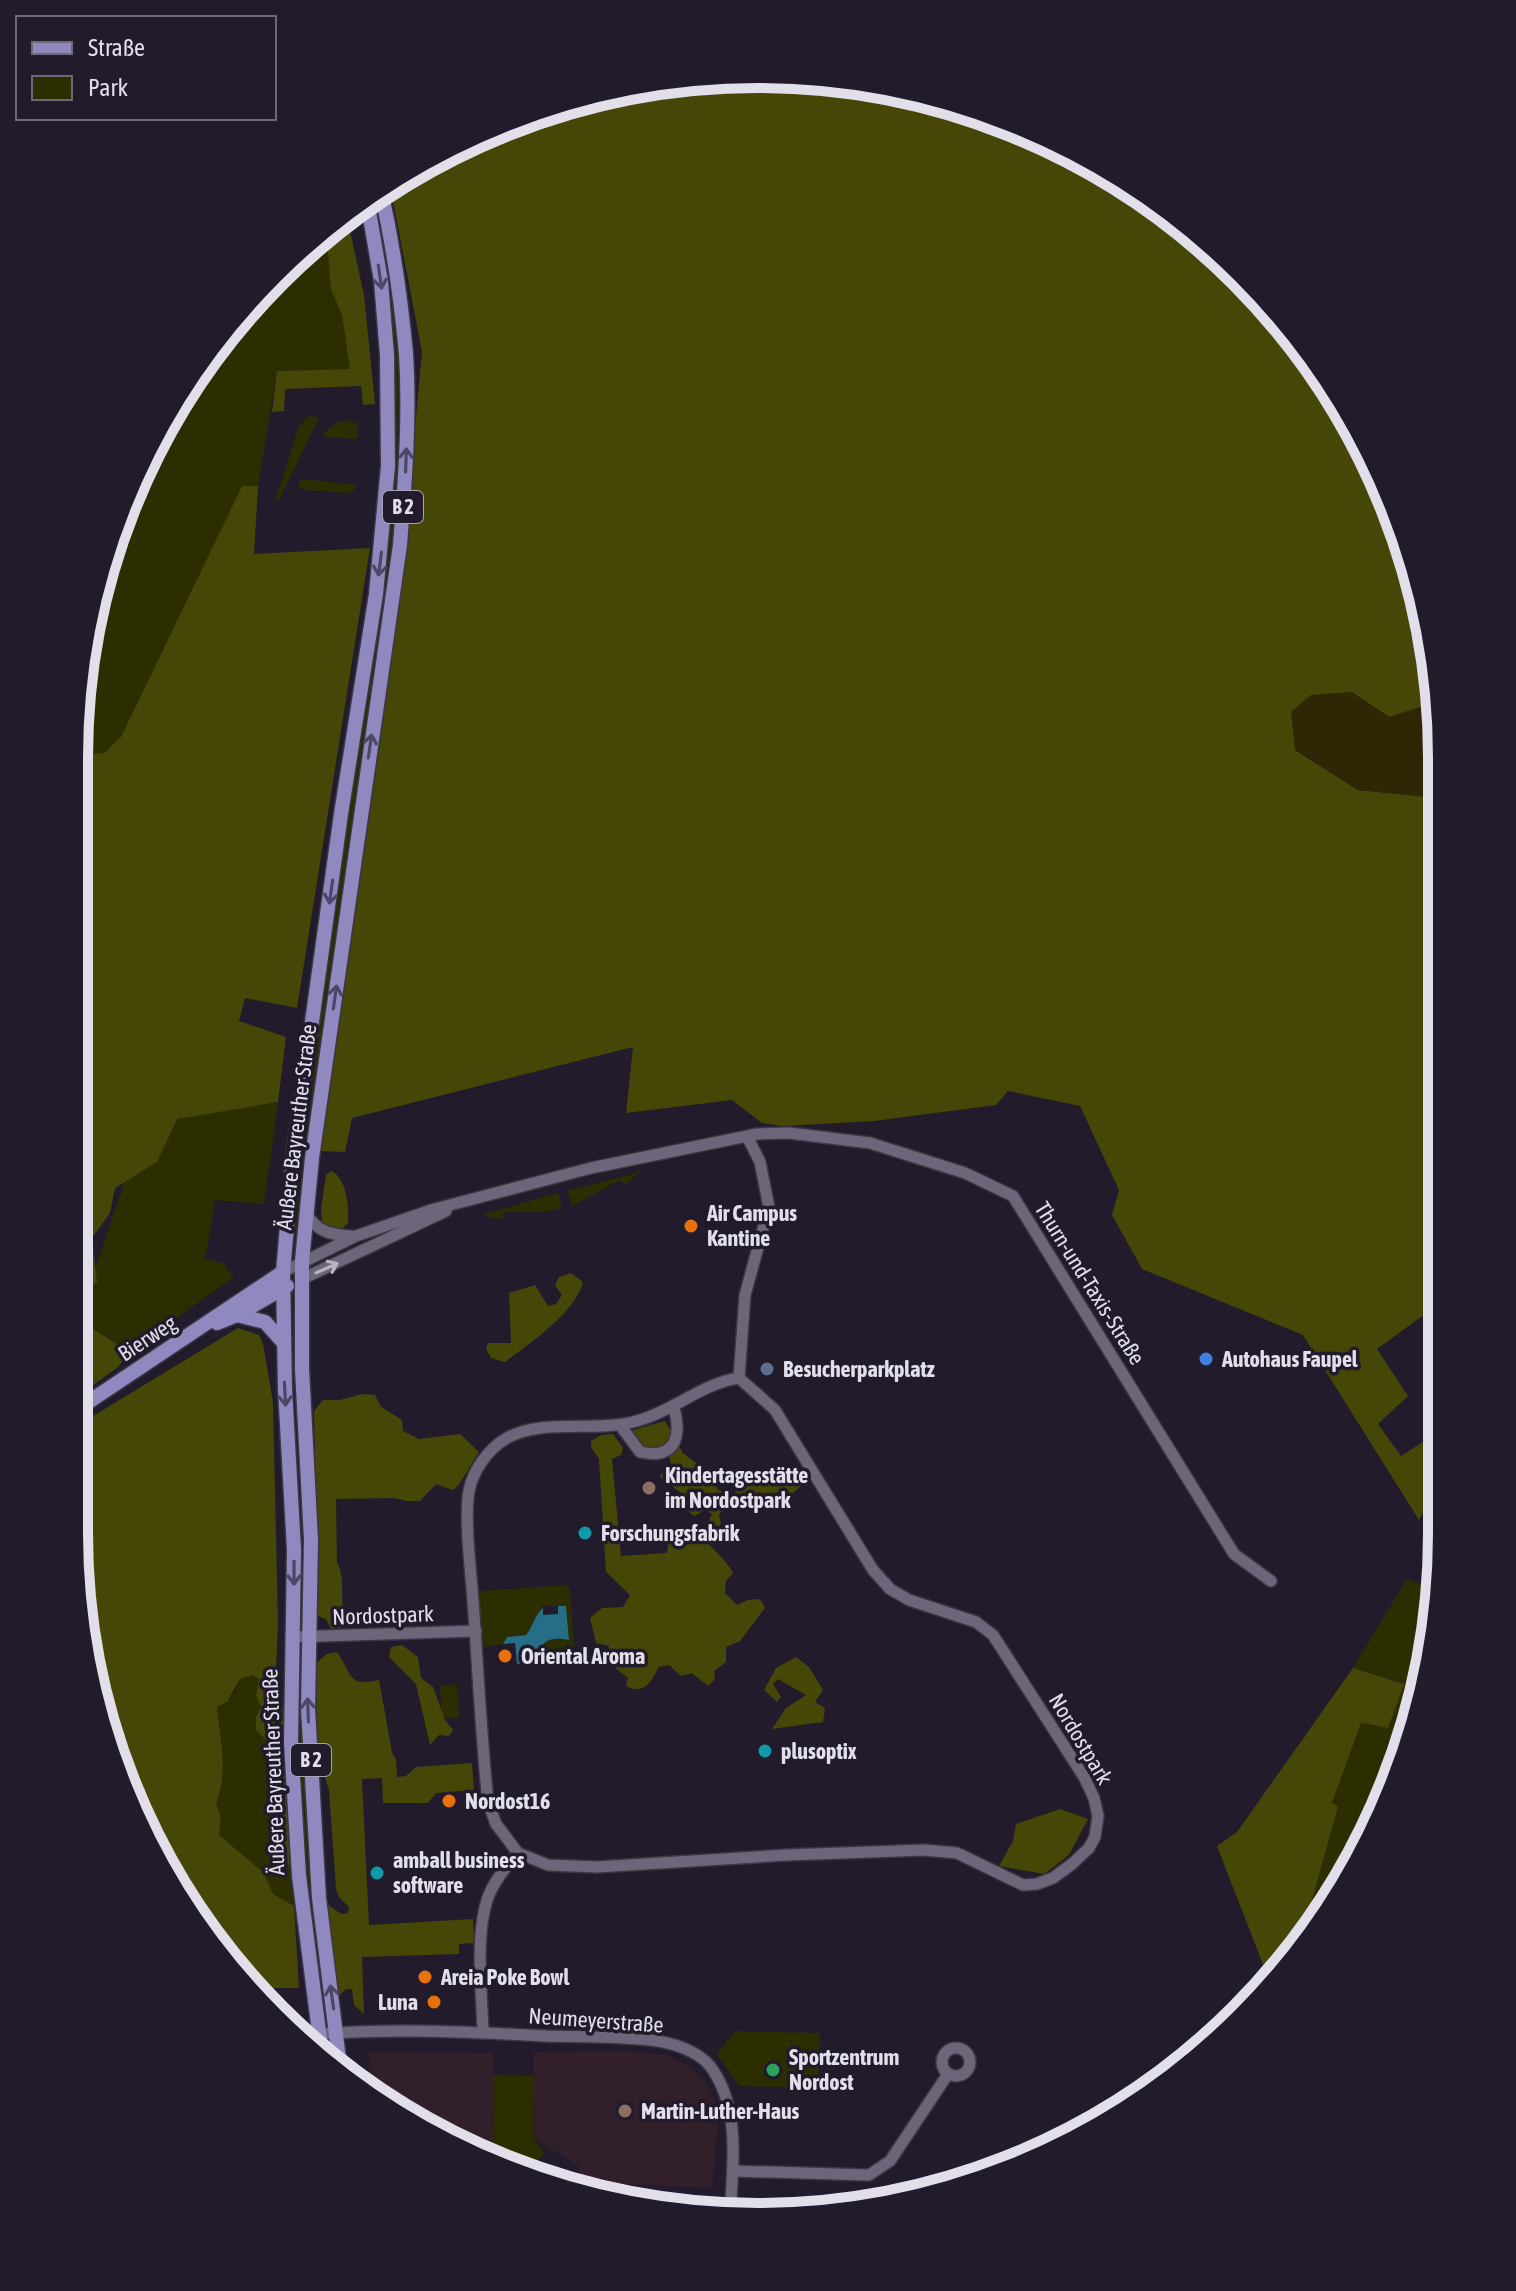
<svg xmlns="http://www.w3.org/2000/svg" width="1516" height="2291" font-family="'Asap Condensed',sans-serif">
	<style>
		.education { fill: #312029 }
		.green { fill: #2d2e00 }
		.forest { fill: #464707 }
		.sand { fill: #2e2604 }
		.water { fill: #266d86 }
		.lines { fill: none; stroke-linecap: round; stroke-linejoin: round }
		.minor-casing { stroke: #3a3643; stroke-width: 14 }
		.major-casing { stroke: #3a3643; stroke-width: 17 }
		.minor { stroke: #6d667a; stroke-width: 11 }
		.major { stroke: #9089c0; stroke-width: 14 }
		.oneway { stroke: #4d4767 }
		.oneway2 { stroke: #b9b4c3 }
		.food-dot { fill: #e8710a; stroke: #211b2c; stroke-width: 3 }
		.shop-dot { fill: #3f7fe0; stroke: #211b2c; stroke-width: 3 }
		.service-dot { fill: #5c6f8a; stroke: #211b2c; stroke-width: 3 }
		.education-dot { fill: #8d6e63; stroke: #211b2c; stroke-width: 3 }
		.culture-dot { fill: #0f9aa8; stroke: #211b2c; stroke-width: 3 }
		.leisure-dot { fill: #2e9e5b; stroke: #211b2c; stroke-width: 3 }
		.labels { text-anchor: middle; stroke-width: 7; stroke-linejoin: round; paint-order: stroke }
		.shield { fill: #211b2c; stroke: #a8a4b1; stroke-width: 2 }
		.shield-label { font-size: 20px; font-weight: bold; fill: #e2deea }
		.street-label { font-size: 22px; fill: #e2deea; stroke: #211b2c }
		.poi-label { font-size: 22px; font-weight: bold; fill: #e2deea; stroke: #211b2c; text-anchor: start }
		.rim { fill: none; stroke: #e2deea; stroke-width: 10 }
	</style>
	<rect width="100%" height="100%" fill="#211b2c"/>
	<g class="education">
		<polygon points="629,2051 666,2055 687,2065 705,2080 715,2101 718,2122 712,2188 581,2182 578,2165 533,2138 534,2052"/>
		<polygon points="369,2052 493,2053 494,2163 369,2091"/>
	</g>
	<g class="green">
		<path d="M377,193L395,312L399,368L397,493L385,601L297,1236H295C303,1150 317,1065 323,979L392,482L371,197Z"/>
		<polygon points="326,230 331,288 342,315 350,369 277,371 258,486 242,486 121,737 104,753 79,755 80,668 144,456 244,307"/>
		<polygon points="309,416 319,418 279,500 276,499 299,426"/>
		<polygon points="348,420 358,424 358,436 356,439 326,437 323,433 338,422"/>
		<polygon points="302,479 355,485 356,488 350,493 305,490 299,488 298,484"/>
		<polygon points="278,1103 264,1204 215,1200 205,1259 223,1263 234,1277 129,1352 78,1320 124,1183 183,1109"/>
		<polygon points="640,1172 625,1185 620,1180 572,1206 567,1191"/>
		<polygon points="558,1193 562,1208 540,1212 503,1212 503,1218 500,1219 482,1215"/>
		<polygon points="1407,1579 1436,1590 1436,1623 1372,1835 1301,1940 1338,1808 1332,1804 1361,1723 1388,1728 1403,1683 1353,1668"/>
		<path d="M566,1585L570,1589L575,1661C565,1671 551,1665 539,1662C537,1640 551,1637 569,1639L566,1606H543L533,1626L526,1635L507,1637L503,1644L482,1647L478,1595L482,1591Z"/>
		<polygon points="298,1654 303,1656 321,1971 306,1889 294,1692"/>
		<path d="M252,1675L259,1679L256,1695L261,1707L256,1717L276,1744L282,1859L284,1866L290,1865L294,1906L273,1894L264,1873L219,1835L221,1818L216,1803C229,1774 220,1738 217,1707C231,1701 235,1693 240,1679Z"/>
		<polygon points="457,1684 459,1717 442,1718 440,1686"/>
		<polygon points="735,2031 820,2033 818,2088 739,2086 717,2054"/>
		<polygon points="493,2075 534,2076 533,2138 544,2153 533,2167 537,2172 535,2174 494,2163"/>
	</g>
	<g class="forest">
		<polygon points="714,75 848,80 978,110 1100,166 1209,244 1301,342 1372,456 1419,581 1441,714 1421,707 1389,717 1351,692 1295,750 1358,790 1428,797 1440,792 1438,1328 1425,1314 1377,1349 1408,1396 1378,1424 1401,1456 1437,1433 1437,1485 1419,1520 1303,1335 1142,1269 1112,1215 1119,1190 1080,1106 1008,1091 996,1105 874,1121 783,1126 762,1123 732,1100 626,1113 633,1047 352,1118 345,1152 320,1151 404,546 422,352 390,185 456,144 581,97"/>
		<polygon points="346,212 364,295 375,404 363,405 361,386 285,389 284,411 272,412 277,371 350,369 342,315 331,289 326,230"/>
		<polygon points="242,486 258,486 254,554 370,548 297,1008 245,998 239,1021 286,1037 278,1102 177,1119 157,1162 115,1188 110,1213 92,1238 97,1282 76,1299 79,755 104,753 121,737"/>
		<path d="M331,1171C347,1178 349,1207 348,1223L342,1229H332L322,1221L321,1210L326,1175Z"/>
		<path d="M571,1273L583,1282C576,1312 529,1344 505,1362L491,1358L486,1349L488,1343H511L509,1293L535,1285L548,1306L556,1304L562,1295L555,1285L559,1277Z"/>
		<polygon points="76,1314 79,1320 129,1352 118,1367 75,1398"/>
		<path d="M238,1328L259,1335L263,1344L273,1402L278,1624L275,1691L282,1698L290,1865L284,1866L282,1859L276,1744L267,1741L256,1730V1717L261,1707L256,1695L259,1679L252,1675L240,1679L227,1702L217,1707C220,1738 229,1774 216,1803L221,1818L219,1835L264,1873L273,1894L294,1906L299,1988H260L190,1913L110,1752L74,1533L75,1427Z"/>
		<path d="M362,1394L375,1395L381,1407L402,1420L403,1431L419,1439L460,1434L479,1452C472,1462 462,1484 453,1490L436,1484L420,1501H407L394,1498L336,1499L337,1562C347,1580 337,1604 348,1621L344,1628L331,1629L326,1619L315,1615L317,1547L314,1411L323,1400H340Z"/>
		<path d="M665,1421L683,1453L711,1474L718,1490L733,1494L752,1476L773,1477L793,1472L801,1486L793,1493L778,1492L759,1510L741,1503L724,1507L719,1516L721,1524L712,1533L704,1531L712,1514L705,1510L694,1516L682,1506L681,1493L660,1477L662,1472L672,1469L669,1456C649,1452 639,1448 627,1432Z"/>
		<path d="M613,1434L623,1448L621,1455L612,1459L621,1556L667,1553L670,1532L682,1526L690,1527L693,1534H700C711,1548 725,1558 733,1573L726,1581L725,1593L737,1605L748,1600L760,1599L765,1608L740,1641L726,1647V1662L714,1671L715,1679L708,1686L692,1673L681,1676L669,1665L659,1667C651,1681 645,1696 626,1686L628,1678L606,1660L609,1646L596,1643L590,1618L602,1608L623,1607L630,1595L606,1572L599,1459L591,1447V1441L601,1435Z"/>
		<polygon points="402,1645 418,1657 421,1678 433,1687 445,1720 453,1730 449,1736 439,1735 430,1745 416,1684 389,1657 391,1647"/>
		<path d="M337,1652C353,1675 347,1687 379,1680L392,1752L396,1760L397,1777L406,1776L416,1767L472,1763L474,1790L436,1793L428,1803H383L382,1778L362,1779L369,1925L473,1919L474,1943L459,1944V1954L362,1957L364,2014L354,2005L352,1989H346L340,1995L335,1990L325,1908L327,1904L341,1914L348,1913L349,1907L339,1897L336,1889L329,1790L318,1755L314,1698L315,1664L327,1654Z"/>
		<polygon points="796,1657 809,1667 823,1690 815,1702 825,1708 823,1722 772,1729 786,1708 806,1695 778,1679 773,1684 781,1697 777,1702 764,1690 776,1668"/>
		<polygon points="1353,1668 1404,1684 1388,1728 1361,1723 1332,1803 1338,1807 1301,1940 1271,1985 1217,1846 1237,1832"/>
		<polygon points="1060,1809 1088,1819 1069,1855 1044,1874 999,1866 1013,1841 1016,1824"/>
	</g>
	<polygon class="sand" points="1352,692 1389,717 1421,707 1441,714 1440,792 1428,797 1358,790 1295,749 1291,712 1311,695"/>
	<path class="water" d="M558,1606H566L569,1640C550,1636 537,1641 539,1662L517,1664L515,1643L503,1644L507,1637L526,1635C533,1627 535,1614 543,1608V1615L558,1614Z"/>
	<g class="lines">
		<g class="minor-casing">
			<g id="minor">
				<path d="M306,1213C317,1232 331,1235 352,1236"/>
				<polyline points="283,1272 356,1236 431,1210 591,1168 757,1134 789,1133 870,1143 965,1173 1013,1196 1234,1554 1271,1581"/>
				<polyline points="302,1279 446,1211"/>
				<path d="M739,1378L775,1410L873,1570L890,1589L909,1600L976,1622L993,1635L1084,1777L1094,1798L1098,1816L1095,1837L1089,1848L1072,1864L1053,1878L1037,1884L1023,1885L957,1853L924,1850L787,1855L597,1867L548,1865L518,1853L496,1824L488,1802C481,1735 478,1668 473,1601C471,1572 464,1518 469,1491C473,1470 488,1449 507,1438C543,1418 593,1432 633,1422C671,1413 702,1383 739,1378Z"/>
				<polyline points="739,1378 745,1295 769,1207 760,1162 748,1138"/>
				<path d="M620,1425L640,1452C675,1460 682,1437 674,1408"/>
				<polyline points="291,1637 476,1631"/>
				<path d="M483,2033C482,1993 475,1938 487,1900C493,1882 506,1867 518,1853"/>
				<path d="M320,2034C395,2028 471,2032 546,2036C580,2037 615,2036 650,2040C670,2042 697,2050 710,2066C741,2107 733,2166 730,2214"/>
				<circle cx="956" cy="2062" r="14"/>
				<polyline points="733,2171 869,2175 890,2161 948,2074"/>
			</g>
		</g>
		<g class="major-casing">
			<g id="major">
				<polyline points="237,1315 265,1322 283,1342"/>
				<polyline points="217,1323 237,1315 287,1286"/>
				<polyline points="75,1411 283,1272"/>
				<polyline points="322,2055 299,1876 291,1743 294,1550 285,1389 283,1272 293,1158 341,814 376,594 388,466 387,355 381,281 367,200"/>
				<path d="M341,2075L319,1898L308,1709L311,1540L302,1369V1261L312,1158L400,545C405,482 410,418 406,354C401,300 393,244 381,191"/>
			</g>
		</g>
		<use href="#minor" class="minor"/>
		<use href="#major" class="major"/>
	</g>
	<defs><path id="oneway-shaft" d="M-6 0H5M1.5-3L5.5 0L1.5 3" fill="none" stroke-width="1.6" stroke-linecap="round" stroke-linejoin="round" transform="scale(2)"/></defs>
	<g class="oneway">
		<use href="#oneway-shaft" transform="translate(380 277) rotate(82)"/>
		<use href="#oneway-shaft" transform="translate(406 460) rotate(-88)"/>
		<use href="#oneway-shaft" transform="translate(380 564) rotate(97)"/>
		<use href="#oneway-shaft" transform="translate(370 746) rotate(-82)"/>
		<use href="#oneway-shaft" transform="translate(331 892) rotate(98)"/>
		<use href="#oneway-shaft" transform="translate(335 997) rotate(-82)"/>
		<use href="#oneway-shaft" transform="translate(285 1394) rotate(87)"/>
		<use href="#oneway-shaft" transform="translate(294 1573) rotate(90)"/>
		<use href="#oneway-shaft" transform="translate(308 1710) rotate(-92)"/>
		<use href="#oneway-shaft" transform="translate(332 1997) rotate(-98)"/>
	</g>
	<use class="oneway2" href="#oneway-shaft" transform="translate(327 1268) rotate(-24)"/>
	<g class="food-dot">
		<circle cx="691" cy="1226" r="8"/>
		<circle cx="505" cy="1656" r="8"/>
		<circle cx="449" cy="1801" r="8"/>
		<circle cx="425" cy="1977" r="8"/>
		<circle cx="434" cy="2002" r="8"/>
	</g>
	<circle class="shop-dot" cx="1206" cy="1359" r="8"/>
	<circle class="service-dot" cx="767" cy="1369" r="8"/>
	<g class="education-dot">
		<circle cx="649" cy="1488" r="8"/>
		<circle cx="625" cy="2111" r="8"/>
	</g>
	<g class="culture-dot">
		<circle cx="585" cy="1533" r="8"/>
		<circle cx="765" cy="1751" r="8"/>
		<circle cx="377" cy="1873" r="8"/>
	</g>
	<circle class="leisure-dot" cx="773" cy="2070" r="8"/>
	<g class="labels">
		<g class="shield">
			<rect x="383" y="491" width="40" height="32" rx="6"/>
			<rect x="291" y="1744" width="40" height="32" rx="6"/>
		</g>
		<g class="shield-label">
			<text x="403" y="514">B 2</text>
			<text x="311" y="1767">B 2</text>
		</g>
		<g class="street-label">
			<text transform="translate(296 1127) rotate(-83)" y="8">Äußere Bayreuther Straße</text>
			<text transform="translate(1090 1283) rotate(58)" y="8">Thurn-und-Taxis-Straße</text>
			<text transform="translate(147 1338) rotate(-33)" y="8">Bierweg</text>
			<text transform="translate(383 1615) rotate(-2)" y="8">Nordostpark</text>
			<text transform="translate(1081 1739) rotate(59)" y="8">Nordostpark</text>
			<text transform="translate(273 1772) rotate(-92)" y="8">Äußere Bayreuther Straße</text>
			<text transform="translate(596 2020) rotate(4)" y="8">Neumeyerstraße</text>
		</g>
		<g class="poi-label">
			<text x="707" y="1221">Air Campus<tspan x="707" dy="25">Kantine</tspan></text>
			<text x="1222" y="1367">Autohaus Faupel</text>
			<text x="783" y="1377">Besucherparkplatz</text>
			<text x="665" y="1483">Kindertagesstätte<tspan x="665" dy="25">im Nordostpark</tspan></text>
			<text x="601" y="1541">Forschungsfabrik</text>
			<text x="521" y="1664">Oriental Aroma</text>
			<text x="781" y="1759">plusoptix</text>
			<text x="465" y="1809">Nordost16</text>
			<text x="393" y="1868">amball business<tspan x="393" dy="25">software</tspan></text>
			<text x="441" y="1985">Areia Poke Bowl</text>
			<text x="418" y="2010" text-anchor="end">Luna</text>
			<text x="789" y="2065">Sportzentrum<tspan x="789" dy="25">Nordost</tspan></text>
			<text x="641" y="2119">Martin-Luther-Haus</text>
		</g>
	</g>
	<path d="M0 0H1516V2291H0ZM758 88H758A670 670 0 0 1 1428 758V1533A670 670 0 0 1 758 2203H758A670 670 0 0 1 88 1533V758A670 670 0 0 1 758 88Z" fill="#211b2c" fill-rule="evenodd"/>
	<path class="rim" d="M758 88H758A670 670 0 0 1 1428 758V1533A670 670 0 0 1 758 2203H758A670 670 0 0 1 88 1533V758A670 670 0 0 1 758 88Z"/>
	<rect x="16" y="16" width="260" height="104" fill="#211b2c" stroke="#6e6978" stroke-width="2"/>
	<rect x="32" y="42" width="40" height="12" fill="#9089c0" stroke="#6e6978" stroke-width="2"/>
	<text x="88" y="56" font-size="24" fill="#e2deea">Straße</text>
	<rect x="32" y="76" width="40" height="24" fill="#2d2e00" stroke="#6e6978" stroke-width="2"/>
	<text x="88" y="96" font-size="24" fill="#e2deea">Park</text>
</svg>
